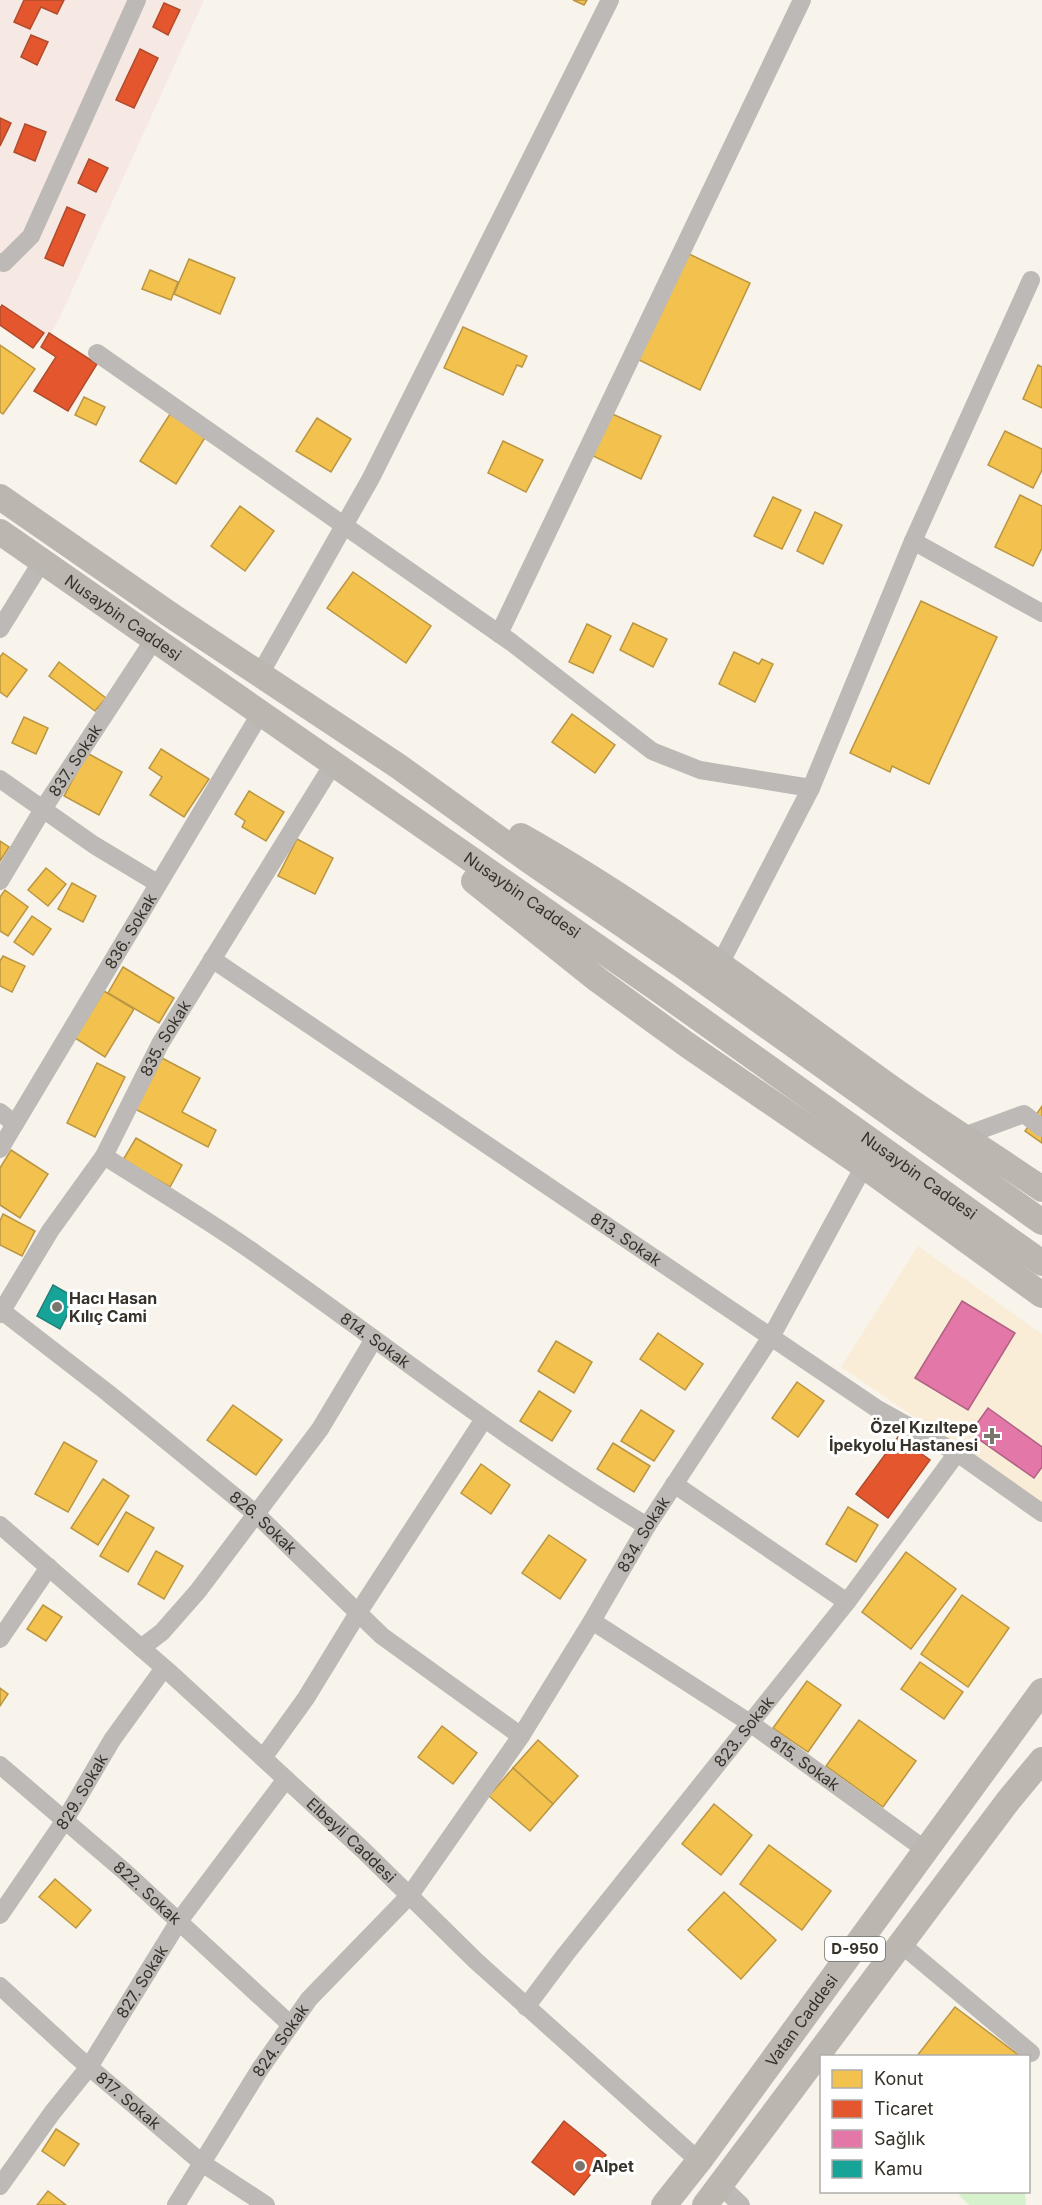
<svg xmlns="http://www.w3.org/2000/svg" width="1042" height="2205" font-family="Inter,sans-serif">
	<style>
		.commercial { fill: #f6e8e3 }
		.built { fill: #f9edd8 }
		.green { fill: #d6f2cc }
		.homes { fill: #f2c14e; stroke: #ba9643; stroke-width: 1.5 }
		.shops { fill: #e4572e; stroke: #b04c2c; stroke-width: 1.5 }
		.health { fill: #e377a8; stroke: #af6282; stroke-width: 1.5 }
		.public { fill: #17a398; stroke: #218177; stroke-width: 1.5 }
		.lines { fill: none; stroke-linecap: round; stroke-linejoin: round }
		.minor { stroke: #bcb9b6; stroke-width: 18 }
		.highway { stroke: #bbb6b0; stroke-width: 26 }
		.poi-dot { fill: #7b766d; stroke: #fff; stroke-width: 2 }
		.labels { text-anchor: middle; stroke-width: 6; stroke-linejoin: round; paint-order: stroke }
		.shield { fill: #fff; stroke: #737069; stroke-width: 1.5 }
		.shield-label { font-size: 15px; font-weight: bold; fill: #373229 }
		.street-label { font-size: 16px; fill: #373229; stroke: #fff }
		.poi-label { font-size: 16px; font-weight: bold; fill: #373229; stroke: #fff; text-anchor: start }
	</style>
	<rect width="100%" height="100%" fill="#f8f4eb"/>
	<polygon class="commercial" points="0,0 204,0 59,319 43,347 0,311"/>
	<polygon class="built" points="918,1246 1042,1334 1042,1504 841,1367"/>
	<polygon class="green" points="958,2192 1025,2192 1026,2205 969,2205 960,2196"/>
	<g class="homes">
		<polygon points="573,0 587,0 584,5"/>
		<polygon points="687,253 750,283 700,390 637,359"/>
		<polygon points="189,259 235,278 220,314 174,294"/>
		<polygon points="150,270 178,282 171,300 142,289"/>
		<polygon points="463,327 527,356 522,367 517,365 503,395 444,368"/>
		<polygon points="0,345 35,369 3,414 0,412"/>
		<polygon points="1038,365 1042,367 1042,408 1023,399"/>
		<polygon points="84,397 105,407 96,425 75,415"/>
		<polygon points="608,412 661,436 641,479 589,454"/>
		<polygon points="170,414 206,436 176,484 140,461"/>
		<polygon points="317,418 351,439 331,472 296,451"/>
		<polygon points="1005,431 1042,449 1042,470 1033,488 988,465"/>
		<polygon points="503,441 543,460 526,492 488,473"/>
		<polygon points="1020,495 1042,506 1042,548 1033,566 995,547"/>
		<polygon points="773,497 801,510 782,549 754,536"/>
		<polygon points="240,506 274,531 245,571 211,546"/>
		<polygon points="815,512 842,525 823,564 797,551"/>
		<polygon points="353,572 431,626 406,663 327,608"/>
		<polygon points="921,601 997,637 929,784 892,766 890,772 850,753"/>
		<polygon points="633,623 667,639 653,667 620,650"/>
		<polygon points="587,624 611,636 593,673 569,662"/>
		<polygon points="734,652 759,664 762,659 773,664 755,702 719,684"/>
		<polygon points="3,653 27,670 7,697 0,692 0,657"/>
		<polygon points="59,662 106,698 95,711 49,676"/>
		<polygon points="572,714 615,745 595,773 552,742"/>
		<polygon points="24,717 48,728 36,754 12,743"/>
		<polygon points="161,749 209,779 184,817 150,795 162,777 149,768"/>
		<polygon points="87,753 122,772 99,815 64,796"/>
		<polygon points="249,791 284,812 266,841 242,827 245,821 235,814"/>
		<polygon points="297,839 333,858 315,894 278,876"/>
		<polygon points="0,841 9,847 0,861"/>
		<polygon points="46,868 66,884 48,906 28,890"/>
		<polygon points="72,883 96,896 83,922 58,909"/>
		<polygon points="5,890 28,907 8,936 0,931 0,897"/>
		<polygon points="32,916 51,929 33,955 14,942"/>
		<polygon points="3,956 25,966 12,992 0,986 0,961"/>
		<polygon points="123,967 174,998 159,1023 108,993"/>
		<polygon points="104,991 134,1009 105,1057 75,1038"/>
		<polygon points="162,1058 200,1078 182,1112 216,1130 208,1147 135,1109"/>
		<polygon points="97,1063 125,1077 95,1137 67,1123"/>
		<polygon points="1042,1106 1042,1143 1025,1131"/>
		<polygon points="136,1138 182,1165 170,1187 123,1160"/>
		<polygon points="11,1150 48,1174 20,1218 0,1205 0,1168"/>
		<polygon points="3,1214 35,1231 22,1256 0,1245 0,1221"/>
		<polygon points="658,1333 703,1364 685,1390 640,1359"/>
		<polygon points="556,1341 592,1362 574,1393 538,1371"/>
		<polygon points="797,1382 824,1401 798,1437 772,1418"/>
		<polygon points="539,1391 571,1411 552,1441 520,1421"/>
		<polygon points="233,1405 282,1440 256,1475 207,1440"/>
		<polygon points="641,1410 674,1431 654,1461 621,1441"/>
		<polygon points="64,1442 97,1461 68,1512 35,1494"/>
		<polygon points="613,1443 650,1466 634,1492 597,1469"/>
		<polygon points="481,1464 510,1485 491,1514 461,1493"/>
		<polygon points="103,1479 129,1496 98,1545 71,1528"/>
		<polygon points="848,1507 878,1525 856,1562 826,1544"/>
		<polygon points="126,1512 154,1528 128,1572 100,1556"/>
		<polygon points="549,1535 586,1560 560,1599 522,1573"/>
		<polygon points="156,1551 183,1566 164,1599 138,1584"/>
		<polygon points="906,1552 956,1589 911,1649 862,1612"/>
		<polygon points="962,1595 1009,1628 968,1687 921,1654"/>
		<polygon points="43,1605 62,1617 46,1641 27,1629"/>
		<polygon points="920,1662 963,1692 944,1719 901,1689"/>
		<polygon points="807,1681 841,1705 808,1752 773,1728"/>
		<polygon points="0,1688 8,1694 0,1706"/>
		<polygon points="859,1720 916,1761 883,1807 826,1766"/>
		<polygon points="442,1726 477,1753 453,1784 418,1757"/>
		<polygon points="538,1740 578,1776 553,1804 513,1768"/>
		<polygon points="513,1768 553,1804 530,1831 489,1796"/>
		<polygon points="714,1804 752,1835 721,1875 682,1844"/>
		<polygon points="769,1845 831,1891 802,1930 740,1884"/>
		<polygon points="55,1879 91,1910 76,1928 39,1897"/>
		<polygon points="724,1892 776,1940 741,1979 688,1930"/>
		<polygon points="955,2007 1020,2056 917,2056"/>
		<polygon points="56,2129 79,2144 64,2166 42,2151"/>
		<polygon points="48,2191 66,2205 37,2205"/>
	</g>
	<g class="shops">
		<polygon points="24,0 64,0 57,14 41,7 30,29 14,22"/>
		<polygon points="164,3 180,10 168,35 153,27"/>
		<polygon points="31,35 48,42 37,65 21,57"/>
		<polygon points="140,49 158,58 134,108 116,100"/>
		<polygon points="0,118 11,123 0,146"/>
		<polygon points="25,124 46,132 35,161 14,152"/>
		<polygon points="89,159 108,168 96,192 78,183"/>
		<polygon points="67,207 85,215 63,266 45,258"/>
		<polygon points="2,305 44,333 33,348 0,325 0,308"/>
		<polygon points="49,333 97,364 68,411 34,391 56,357 41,347"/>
		<polygon points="898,1437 930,1460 888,1518 856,1494"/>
		<polygon points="564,2121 606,2155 574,2195 532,2162"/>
	</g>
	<g class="health">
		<polygon points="962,1301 1015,1333 968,1410 915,1378"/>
		<polygon points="988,1408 1042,1447 1042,1467 1034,1478 970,1433"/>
	</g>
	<polygon class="public" points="53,1285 76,1298 60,1329 37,1316"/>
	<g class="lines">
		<g class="minor">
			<polyline points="0,262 4,263 31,236 137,0"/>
			<polyline points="97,353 511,642 652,751 700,770 811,788"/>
			<polyline points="913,541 1042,613"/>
			<polyline points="0,629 42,561"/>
			<polyline points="499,634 802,0"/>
			<polyline points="260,674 371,478 610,0"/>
			<polyline points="0,779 94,845 157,883"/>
			<path id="s1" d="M0,881L43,809L153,641"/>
			<path id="s2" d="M212,959L876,1408L957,1453L1042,1513"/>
			<polyline points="720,964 811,788 913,541 1031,280"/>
			<polyline points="0,1112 15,1124"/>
			<polyline points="964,1136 1024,1114 1042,1128"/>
			<path id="s3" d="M0,1149L260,714"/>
			<path id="s4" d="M104,1156C154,1188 207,1219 256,1254C386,1345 510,1444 647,1526"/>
			<path id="s5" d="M2,1311L108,1393L255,1513L382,1636L521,1736"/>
			<path id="s6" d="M0,1314L50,1231L104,1156L160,1044L333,764"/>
			<polyline points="674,1484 847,1602"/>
			<path id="s7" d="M0,1525L169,1672L263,1758L362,1849L476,1961L699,2161"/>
			<path id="s8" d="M592,1621L750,1723L927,1851"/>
			<polyline points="0,1639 49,1567"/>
			<polyline points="141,1648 162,1632 198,1591 320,1429 374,1339"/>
			<polyline points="263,1758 306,1698 358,1613 484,1419"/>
			<path id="s9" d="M0,1765L124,1871L291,2025"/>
			<path id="s10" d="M0,1915L65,1820L112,1740L164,1668"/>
			<polyline points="901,1944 1031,2053"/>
			<path id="s11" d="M0,1986L75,2055L202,2163L266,2205"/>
			<path id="s12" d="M526,2007L565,1955L847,1602L957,1453"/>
			<polyline points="720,2185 741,2205"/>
			<path id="s13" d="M0,2186L52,2113L89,2067L179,1921L286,1779"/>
			<path id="s14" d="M176,2205L260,2069L309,1999L410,1895L521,1736L592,1621L647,1526L771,1337L864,1166"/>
		</g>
		<g class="highway">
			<polyline points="0,497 172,616 398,766 527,859 683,966 1042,1222"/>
			<path id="s15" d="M0,532L665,994L1042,1263"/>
			<path d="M521,836C649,908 767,999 887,1085C937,1121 991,1154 1042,1189"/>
			<polyline points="474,881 598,980 686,1044 864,1166 1042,1295"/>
			<path id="s16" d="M664,2205L699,2161L1042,1691"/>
			<polyline points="705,2205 1008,1801 1042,1760"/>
		</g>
	</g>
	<g class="poi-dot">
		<circle cx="57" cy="1307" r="6"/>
		<path d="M989 1427h6v6h6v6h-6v6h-6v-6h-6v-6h6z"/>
		<circle cx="580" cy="2166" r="6"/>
	</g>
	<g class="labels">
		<rect class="shield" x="825" y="1937" width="60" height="24" rx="4.5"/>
		<g class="shield-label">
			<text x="855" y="1954">D-950</text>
		</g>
		<g class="street-label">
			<text dy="6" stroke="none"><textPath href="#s15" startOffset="150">Nusaybin Caddesi</textPath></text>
			<text dy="6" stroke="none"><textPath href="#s1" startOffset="142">837. Sokak</textPath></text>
			<text dy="6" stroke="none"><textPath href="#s15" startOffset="636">Nusaybin Caddesi</textPath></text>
			<text dy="6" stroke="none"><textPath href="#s3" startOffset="254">836. Sokak</textPath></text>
			<text dy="6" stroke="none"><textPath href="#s6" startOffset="322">835. Sokak</textPath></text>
			<text dy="6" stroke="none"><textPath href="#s15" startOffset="1122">Nusaybin Caddesi</textPath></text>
			<text dy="6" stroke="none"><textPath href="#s2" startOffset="500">813. Sokak</textPath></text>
			<text dy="6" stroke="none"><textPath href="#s4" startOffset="328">814. Sokak</textPath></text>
			<text dy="6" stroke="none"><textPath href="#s5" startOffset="336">826. Sokak</textPath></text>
			<text dy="6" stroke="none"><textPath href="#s14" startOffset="820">834. Sokak</textPath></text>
			<text dy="6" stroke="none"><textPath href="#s12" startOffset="351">823. Sokak</textPath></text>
			<text dy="6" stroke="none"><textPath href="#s8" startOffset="256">815. Sokak</textPath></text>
			<text dy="6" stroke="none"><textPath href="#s10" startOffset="148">829. Sokak</textPath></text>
			<text dy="6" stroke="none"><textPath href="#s7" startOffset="472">Elbeyli Caddesi</textPath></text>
			<text dy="6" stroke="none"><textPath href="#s9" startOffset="195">822. Sokak</textPath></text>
			<text dy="6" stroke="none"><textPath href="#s13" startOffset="249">827. Sokak</textPath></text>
			<text dy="6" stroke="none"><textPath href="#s16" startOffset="230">Vatan Caddesi</textPath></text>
			<text dy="6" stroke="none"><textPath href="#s14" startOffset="195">824. Sokak</textPath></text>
			<text dy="6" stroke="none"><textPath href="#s11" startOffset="172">817. Sokak</textPath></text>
		</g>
		<g class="poi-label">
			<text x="69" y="1304">Hacı Hasan<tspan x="69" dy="18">Kılıç Cami</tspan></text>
			<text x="978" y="1433" text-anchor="end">Özel Kızıltepe<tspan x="978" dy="18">İpekyolu Hastanesi</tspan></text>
			<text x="592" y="2172">Alpet</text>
		</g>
	</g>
	<rect x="820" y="2055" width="210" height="138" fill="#ffffff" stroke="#afada9" stroke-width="1.5"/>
	<rect x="832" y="2070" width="30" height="18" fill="#f2c14e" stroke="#afada9" stroke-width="1.5"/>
	<text x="874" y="2085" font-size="18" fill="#373229">Konut</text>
	<rect x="832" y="2100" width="30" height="18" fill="#e4572e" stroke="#afada9" stroke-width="1.5"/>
	<text x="874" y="2115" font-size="18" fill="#373229">Ticaret</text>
	<rect x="832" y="2130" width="30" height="18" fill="#e377a8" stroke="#afada9" stroke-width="1.5"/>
	<text x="874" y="2145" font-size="18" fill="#373229">Sağlık</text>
	<rect x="832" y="2160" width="30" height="18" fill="#17a398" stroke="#afada9" stroke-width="1.5"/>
	<text x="874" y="2175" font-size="18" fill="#373229">Kamu</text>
</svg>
